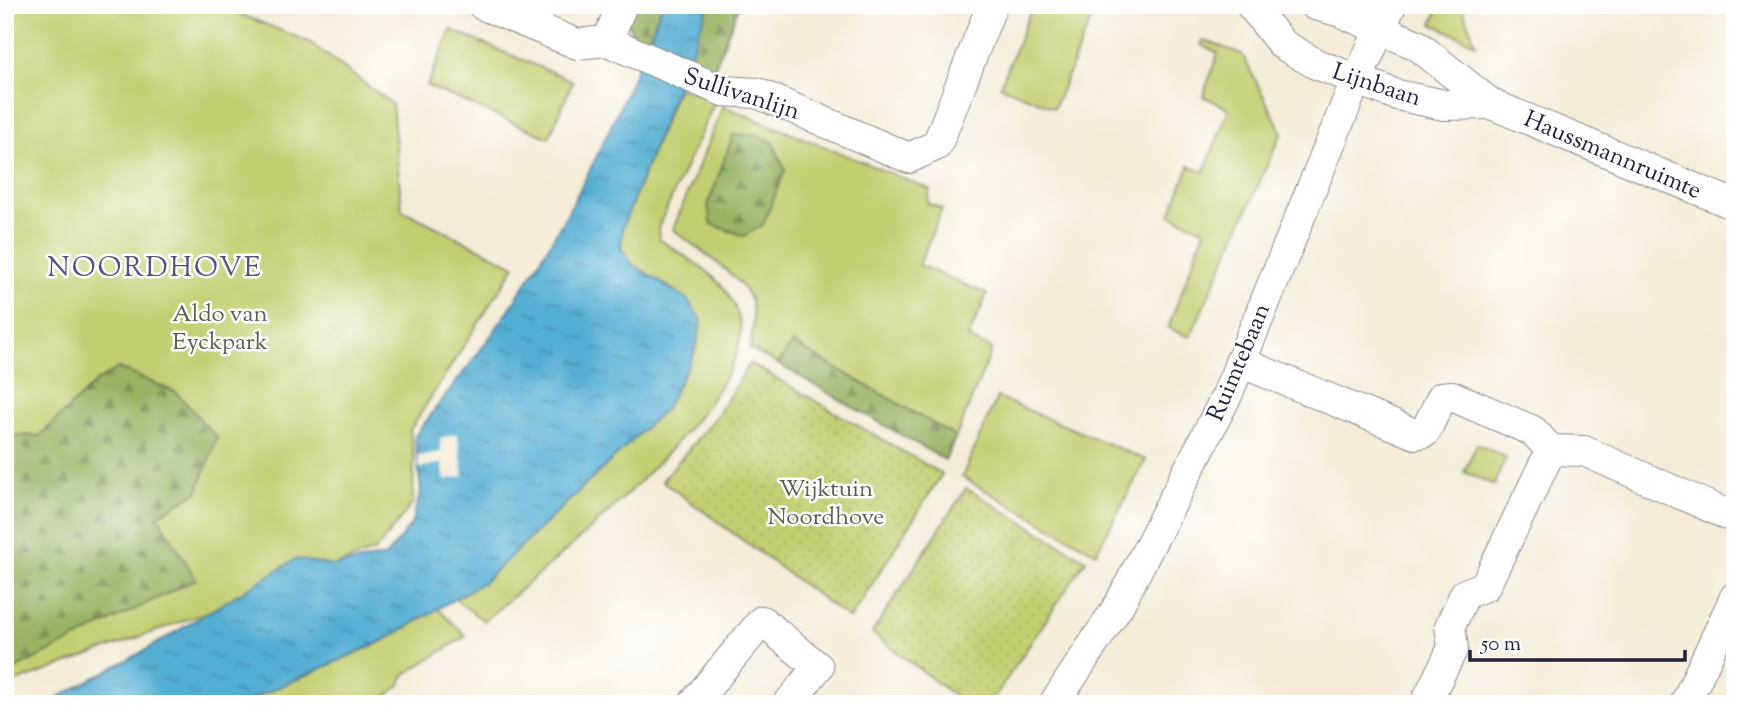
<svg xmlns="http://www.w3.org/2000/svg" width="1740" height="709" font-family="'Sorts Mill Goudy',serif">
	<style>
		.green { fill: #c2cf71; stroke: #727856; stroke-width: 2 }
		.forest { fill: url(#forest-firs); stroke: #5e6a4f; stroke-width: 2 }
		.garden { fill: url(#garden-dots); stroke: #727856; stroke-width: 2 }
		.water { fill: url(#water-ripples); stroke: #3c6887; stroke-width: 2 }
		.pier { fill: #f4ecd7 }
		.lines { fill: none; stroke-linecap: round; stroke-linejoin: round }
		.minor-casing { stroke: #8b8789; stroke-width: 32 }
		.minor { stroke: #fff; stroke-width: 30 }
		.labels { text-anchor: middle; stroke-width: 5; stroke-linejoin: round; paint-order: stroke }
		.street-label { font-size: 24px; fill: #22223b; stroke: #fff }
		.park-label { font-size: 24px; fill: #5a5f4e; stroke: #fff }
		.quarter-label { font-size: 28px; letter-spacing: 2px; fill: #5a507a; stroke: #fff }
	</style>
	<defs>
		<pattern id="forest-firs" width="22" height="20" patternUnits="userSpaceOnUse" patternTransform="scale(1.75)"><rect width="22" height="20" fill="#99b263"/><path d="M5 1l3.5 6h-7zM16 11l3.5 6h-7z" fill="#7c9053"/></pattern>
		<pattern id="garden-dots" width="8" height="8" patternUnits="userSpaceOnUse" patternTransform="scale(1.75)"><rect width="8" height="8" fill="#c2cf71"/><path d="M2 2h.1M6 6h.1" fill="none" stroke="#a6b163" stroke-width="1.8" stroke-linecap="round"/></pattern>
		<pattern id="water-ripples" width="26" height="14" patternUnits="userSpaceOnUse" patternTransform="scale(1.75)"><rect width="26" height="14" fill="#55afd3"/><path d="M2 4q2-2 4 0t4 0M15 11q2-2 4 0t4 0" fill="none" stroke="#468eac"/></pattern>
	</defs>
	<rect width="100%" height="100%" fill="#fff"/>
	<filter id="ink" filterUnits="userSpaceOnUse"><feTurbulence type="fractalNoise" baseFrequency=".0143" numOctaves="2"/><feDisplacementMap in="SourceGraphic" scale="14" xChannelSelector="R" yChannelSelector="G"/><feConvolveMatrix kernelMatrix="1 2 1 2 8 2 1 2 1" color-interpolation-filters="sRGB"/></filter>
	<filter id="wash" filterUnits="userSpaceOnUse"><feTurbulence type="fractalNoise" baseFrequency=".00686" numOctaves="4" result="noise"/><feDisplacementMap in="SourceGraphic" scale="28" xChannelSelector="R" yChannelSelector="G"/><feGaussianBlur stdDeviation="1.57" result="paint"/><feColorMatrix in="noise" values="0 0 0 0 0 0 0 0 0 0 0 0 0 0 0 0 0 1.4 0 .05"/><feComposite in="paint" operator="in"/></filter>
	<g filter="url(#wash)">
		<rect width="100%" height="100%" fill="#f4ecd7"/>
		<g class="green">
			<polygon points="5,5 218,5 309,42 392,104 402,210 515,266 410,430 414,456 413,503 375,551 5,686"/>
			<polygon points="1033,5 1089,5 1096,8 1054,108 1000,86"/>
			<polygon points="1440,5 1461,5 1476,44 1432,24"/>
			<polygon points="451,30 573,81 549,138 427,86"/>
			<polygon points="1203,40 1242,54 1282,132 1190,337 1168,328 1205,230 1170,215 1189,166 1204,172 1229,109 1203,96 1218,53 1201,45"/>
			<path d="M678,87L716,99L658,228L659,239C692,262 728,277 739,319C761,396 540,572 484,621L455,599L485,581L666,408L695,351L686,298L632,264L621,248L623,226Z"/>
			<path d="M723,106L930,189L927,203L942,209L919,265L987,294L968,338L992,349L956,437L793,343L778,364L750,349C753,335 755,313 750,299C740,274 693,247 673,229Z"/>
			<polygon points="997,397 1146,460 1096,553 962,477"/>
			<polygon points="1477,444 1506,457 1494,485 1464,472"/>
			<polygon points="438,609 466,636 404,675 400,685 377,704 241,704 385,640"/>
		</g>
		<g class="forest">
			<polygon points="629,5 662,5 647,43 633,36 625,14"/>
			<polygon points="707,5 739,5 714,69 686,58"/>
			<polygon points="755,134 773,142 785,170 763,225 744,236 711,224 708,205 733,135"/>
			<polygon points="792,343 956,437 945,460 778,364"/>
			<polygon points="118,368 176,392 217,438 197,492 158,516 196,579 5,674 5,435 39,436 97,381"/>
		</g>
		<g class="garden">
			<polygon points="750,363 942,474 850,619 662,481 718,414"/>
			<polygon points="966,488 1086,560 990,704 965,704 872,633"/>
		</g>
		<path class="water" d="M662,5H709L623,226L621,248L632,264L686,298L702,321L695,351L666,408L485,581L385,640L241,704H46L146,650L296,559L334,566L386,556L411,525L421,491L415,436C448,391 486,347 516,299C576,207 623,108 662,5Z"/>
		<polygon class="pier" points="457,434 464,476 445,480 442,463 419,468 418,456 441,452 440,438"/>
	</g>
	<g filter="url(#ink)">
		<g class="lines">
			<g class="minor-casing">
				<g id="minor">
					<polyline points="483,5 577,44 607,41 723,91 757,93 909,158 937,145 992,5"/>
					<polyline points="1251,5 1282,44 1316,64 1397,95 1444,105 1491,104"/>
					<polyline points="1315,5 1338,11 1417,45 1491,104 1735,205"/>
					<polyline points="607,41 622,5"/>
					<polyline points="1240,362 1415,434 1425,432 1442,397 1452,396 1533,431 1551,450 1584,451 1735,518"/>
					<polyline points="693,704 762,621 818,667 788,704"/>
					<polyline points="1054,704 1119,605 1227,395 1350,95 1391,5"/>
					<polyline points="1425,704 1453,648 1450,626 1465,594 1485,586 1551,450"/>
					<polyline points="1685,704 1735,597"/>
				</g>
			</g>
			<use href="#minor" class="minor"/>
		</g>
	</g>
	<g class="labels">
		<g class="street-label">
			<text transform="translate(1377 84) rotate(18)" y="8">Lijnbaan</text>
			<text transform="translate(742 93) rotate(18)" y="8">Sullivanlijn</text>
			<text transform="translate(1613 154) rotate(23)" y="8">Haussmannruimte</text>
			<text transform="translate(1238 362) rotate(-67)" y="8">Ruimtebaan</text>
		</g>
		<g class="park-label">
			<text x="220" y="321">Aldo van<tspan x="220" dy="28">Eyckpark</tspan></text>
			<text x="826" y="496">Wijktuin<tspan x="826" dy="28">Noordhove</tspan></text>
		</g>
		<g class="quarter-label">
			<text x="155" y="276">NOORDHOVE</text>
		</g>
	</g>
	<rect width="1740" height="709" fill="none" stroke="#fff" stroke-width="28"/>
	<path d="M1470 650v10h215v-10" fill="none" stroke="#22223b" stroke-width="3.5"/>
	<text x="1481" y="650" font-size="21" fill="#22223b" stroke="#ffffff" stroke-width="5" paint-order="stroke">50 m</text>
</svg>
